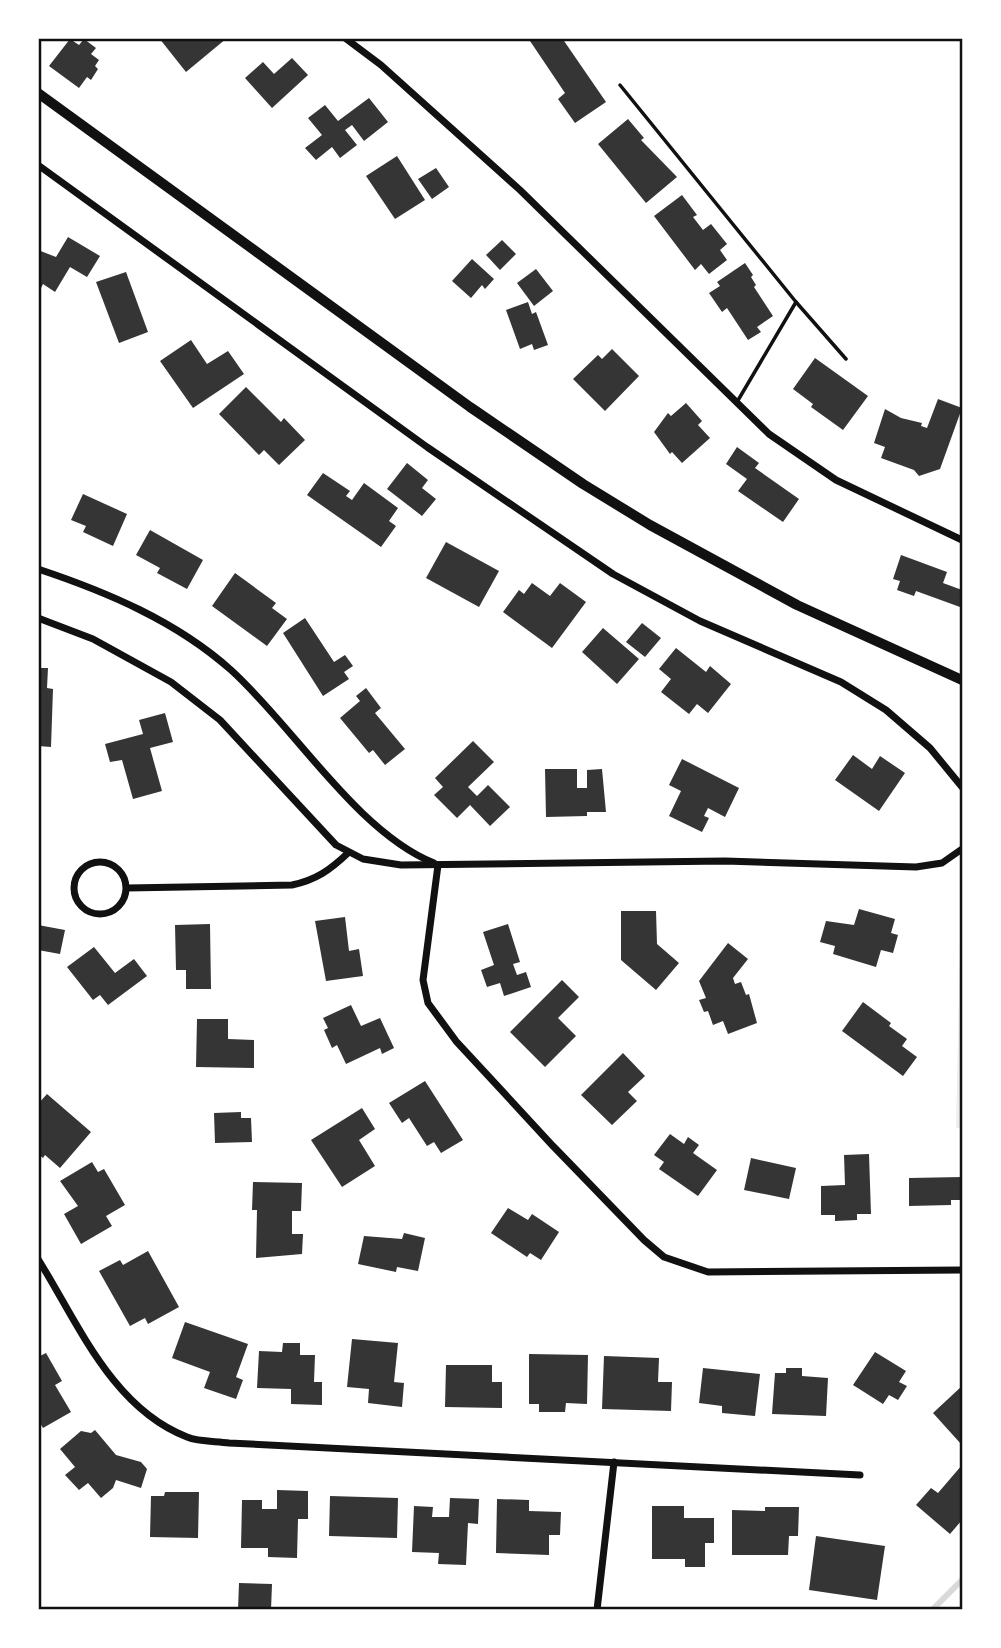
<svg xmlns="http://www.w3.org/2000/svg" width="1001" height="1648" font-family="Poppins,sans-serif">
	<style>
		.green { fill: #eee }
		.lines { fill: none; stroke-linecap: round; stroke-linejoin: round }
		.stream { stroke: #d9d9d9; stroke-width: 6 }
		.building { fill: #353535 }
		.service { stroke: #111; stroke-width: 3.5 }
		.minor { stroke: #111; stroke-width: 7 }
		.secondary { stroke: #111; stroke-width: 10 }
		.neatline { fill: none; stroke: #111; stroke-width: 2.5 }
	</style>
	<rect width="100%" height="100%" fill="#fff"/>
	<polygon class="green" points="962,852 962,1128 956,1128"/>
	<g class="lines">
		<polyline class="stream" points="932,1610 962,1580"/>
	</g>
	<g class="building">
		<polygon points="159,38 227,38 186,72"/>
		<polygon points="528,38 562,38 606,102 575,123 558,99 565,93"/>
		<polygon points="70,39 79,45 84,39 96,48 91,54 99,60 95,66 98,69 91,80 87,77 79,88 49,66"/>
		<polygon points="292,58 308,75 272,108 245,78 263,62 274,74"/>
		<polygon points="369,98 388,122 364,141 352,125 345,130 357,145 340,158 332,147 316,160 305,148 322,135 308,118 325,105 338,121"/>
		<polygon points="628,119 644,138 641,140 677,177 646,203 598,144"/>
		<polygon points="397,156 425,200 395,219 366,176"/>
		<polygon points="436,168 449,187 432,199 418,179"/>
		<polygon points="682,195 697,215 693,217 703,230 711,224 727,244 720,250 727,260 709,274 701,264 695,270 654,216"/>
		<polygon points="68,237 100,256 87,277 70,267 55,292 43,284 41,288 38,250 56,257"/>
		<polygon points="502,240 516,254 500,270 486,255"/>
		<polygon points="472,259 494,279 485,289 482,285 471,298 452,281"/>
		<polygon points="745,263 753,275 751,277 756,285 754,287 773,316 757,327 761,332 748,340 727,308 722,312 709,293 720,286 717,282"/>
		<polygon points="536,269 553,291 534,306 517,283"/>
		<polygon points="126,272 148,332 119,343 96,282"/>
		<polygon points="528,302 532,314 536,312 548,345 534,350 532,344 520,349 506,310"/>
		<polygon points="191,340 207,364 228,351 244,374 193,408 160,361"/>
		<polygon points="612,349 639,376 605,411 573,379 598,355 602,359"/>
		<polygon points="815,358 868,396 843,430 811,407 813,404 793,389"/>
		<polygon points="246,387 281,422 284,418 305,440 279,465 264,450 259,455 219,414"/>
		<polygon points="938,399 962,408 940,469 919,476 914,470 881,458 885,447 874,443 885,409 901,418 922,423 921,426 927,428"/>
		<polygon points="686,403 702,421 698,425 710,438 682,463 672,452 670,454 654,432 668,413 671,416"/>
		<polygon points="737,447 759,463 755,468 799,499 783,522 738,491 747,479 726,464"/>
		<polygon points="407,463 428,480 422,488 436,499 422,516 387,489"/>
		<polygon points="323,473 350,491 346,496 352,500 364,483 398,508 389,521 396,526 381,547 307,495"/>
		<polygon points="83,494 127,514 113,546 83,532 86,526 71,520"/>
		<polygon points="150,530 203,560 187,589 157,573 160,568 136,555"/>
		<polygon points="446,542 499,571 479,607 426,578"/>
		<polygon points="901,555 947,572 943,583 962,590 960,607 916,591 914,596 897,590 900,581 893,579"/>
		<polygon points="235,573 276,603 272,608 287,619 267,646 212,606"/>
		<polygon points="532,583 550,596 560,583 586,602 552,648 503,612 519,590 524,594"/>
		<polygon points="305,618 334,662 345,655 353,666 344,672 349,679 323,696 283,633"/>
		<polygon points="642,623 661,638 645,657 626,642"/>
		<polygon points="603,628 639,659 617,684 582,652"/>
		<polygon points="676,648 706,672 710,666 731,684 708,713 697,704 689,714 661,692 671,679 659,669"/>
		<polygon points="38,668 48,668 47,688 53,689 51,747 38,746"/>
		<polygon points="366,688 381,708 375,713 405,749 385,765 373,750 369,753 340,718 360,701 356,696"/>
		<polygon points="165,713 173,742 150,748 162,791 133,799 122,760 110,762 105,744 143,734 139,720"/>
		<polygon points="473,741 494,762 468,787 477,796 488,785 510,807 490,826 470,805 457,818 434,795 443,787 435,778"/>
		<polygon points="853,755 872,769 880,756 905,773 879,811 835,780"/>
		<polygon points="682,759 739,788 725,817 708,808 704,816 709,818 702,832 669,816 681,791 669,785"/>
		<polygon points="545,769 577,769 577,788 587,788 587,770 602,769 606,812 587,812 587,816 546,817"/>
		<polygon points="859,909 895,919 891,933 898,935 893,953 881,950 876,967 833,954 835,946 820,942 826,921 854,925"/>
		<polygon points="621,911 656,911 657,944 679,963 656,990 621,960"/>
		<polygon points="345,917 349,951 359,949 363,976 326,981 315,921"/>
		<polygon points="210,924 211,989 186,989 186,970 176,970 175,925"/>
		<polygon points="508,924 520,962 513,964 517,975 526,972 531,987 504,996 500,983 487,987 481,970 494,965 483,932"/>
		<polygon points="38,925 65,930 60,954 38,950"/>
		<polygon points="728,943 748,959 733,978 735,984 741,982 746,995 749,994 757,1023 728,1034 723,1021 713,1025 708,1011 704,1012 699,1000 706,998 699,981"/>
		<polygon points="94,947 115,973 134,959 147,976 108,1005 100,995 93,1000 67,967"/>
		<polygon points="562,980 579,997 558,1018 576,1036 545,1067 510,1032"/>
		<polygon points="863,1002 891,1023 889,1026 907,1039 902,1046 917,1057 903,1076 842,1031"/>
		<polygon points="351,1005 361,1026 380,1018 394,1048 382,1054 380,1048 346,1064 337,1045 332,1048 324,1030 328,1028 323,1018"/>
		<polygon points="197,1019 228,1019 228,1039 254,1040 254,1068 196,1067"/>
		<polygon points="623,1053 645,1076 628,1092 637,1101 612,1125 581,1095"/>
		<polygon points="425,1081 463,1140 441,1153 434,1142 427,1146 409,1118 402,1123 389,1103"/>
		<polygon points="47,1094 91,1132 60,1168 45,1155 43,1158 38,1154 38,1104"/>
		<polygon points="362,1108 375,1129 359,1140 375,1166 342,1187 311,1140"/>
		<polygon points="241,1112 241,1118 251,1118 252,1142 215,1143 214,1113"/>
		<polygon points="670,1134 684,1144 688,1137 699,1145 693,1153 717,1170 698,1196 659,1169 664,1162 654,1155"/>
		<polygon points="869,1154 871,1214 857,1214 857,1220 835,1221 835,1215 821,1215 821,1186 845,1185 844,1155"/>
		<polygon points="751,1158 796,1168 789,1199 744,1190"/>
		<polygon points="92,1162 98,1172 104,1169 125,1205 106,1216 112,1226 81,1244 64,1214 78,1206 60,1181"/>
		<polygon points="962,1177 962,1200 951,1200 951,1205 909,1206 909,1178"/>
		<polygon points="253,1182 302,1183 301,1211 292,1211 292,1234 303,1234 302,1254 256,1258 257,1210 252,1210"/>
		<polygon points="508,1208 528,1220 532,1214 559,1232 541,1260 530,1253 527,1257 491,1233"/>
		<polygon points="404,1233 425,1238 418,1271 397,1267 396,1272 358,1264 364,1236 402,1239"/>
		<polygon points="148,1251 179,1307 148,1324 145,1318 130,1326 99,1271 120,1260 123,1265"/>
		<polygon points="185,1322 248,1344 236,1377 243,1380 236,1399 204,1388 210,1372 172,1358"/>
		<polygon points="352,1339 398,1343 394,1382 404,1383 402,1407 368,1403 369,1389 347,1387"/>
		<polygon points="283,1343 300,1343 300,1355 315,1355 314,1382 322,1382 322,1405 291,1404 291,1389 257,1388 259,1351 282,1352"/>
		<polygon points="875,1352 906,1371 899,1382 907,1386 898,1400 889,1395 883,1404 853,1385"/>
		<polygon points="46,1353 62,1381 55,1385 71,1412 43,1428 38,1420 38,1357"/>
		<polygon points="529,1354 588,1355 587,1404 566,1403 565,1412 539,1412 539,1404 529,1404"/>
		<polygon points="604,1356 659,1358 658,1382 672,1382 671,1411 602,1409"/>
		<polygon points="446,1365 492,1365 492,1382 502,1382 502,1408 445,1407"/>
		<polygon points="703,1368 760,1374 755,1416 722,1413 722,1406 699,1403"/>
		<polygon points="786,1368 802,1368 802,1376 828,1378 826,1416 772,1414 775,1373 786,1373"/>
		<polygon points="962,1386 962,1443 961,1444 933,1413"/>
		<polygon points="95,1430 116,1455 141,1462 147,1469 141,1488 116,1480 113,1488 101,1498 88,1483 79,1490 65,1475 75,1467 60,1449 81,1431 91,1433"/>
		<polygon points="962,1465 962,1520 950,1534 916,1505 931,1488 938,1493"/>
		<polygon points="277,1490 308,1491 308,1519 298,1519 297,1558 268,1557 268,1548 241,1548 242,1500 262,1500 262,1509 277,1509"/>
		<polygon points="165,1492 199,1492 198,1538 150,1537 151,1496 164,1496"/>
		<polygon points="330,1496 398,1498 397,1538 329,1536"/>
		<polygon points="450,1498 479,1499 478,1524 468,1523 466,1565 438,1564 439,1553 412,1552 414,1506 433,1507 432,1517 449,1517"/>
		<polygon points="497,1499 529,1500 529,1511 561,1512 560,1535 549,1535 549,1555 496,1553"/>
		<polygon points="652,1506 684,1506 684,1518 714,1518 714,1543 705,1543 705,1567 685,1567 685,1559 652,1559"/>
		<polygon points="765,1507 799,1507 798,1536 789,1536 788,1555 732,1555 732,1510 765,1511"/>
		<polygon points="816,1536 885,1546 877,1600 809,1590"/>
		<polygon points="239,1583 272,1584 271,1610 238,1610"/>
	</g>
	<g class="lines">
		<g class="service">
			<polyline points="620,85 796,302 846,359"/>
			<polyline points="737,402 796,302"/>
		</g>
		<g class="minor">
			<polyline points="345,38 381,65 520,190 769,434 836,480 962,540"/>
			<polyline points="38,165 427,447 613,574 700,621 841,682 886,710 930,748 962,787"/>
			<path d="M38,569C107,592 176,621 231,670C294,727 357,832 434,863"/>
			<polyline points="38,618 93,639 171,682 220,720 336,845 363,859 401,865 725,861 916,867 942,863 962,849"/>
			<circle cx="100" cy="888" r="26"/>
			<polyline points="438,865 423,980 428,1003 456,1041 553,1146 644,1240 664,1257 708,1272 962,1270"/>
			<path d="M127,888L292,885C316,880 330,870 348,853"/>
			<path d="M38,1259C78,1323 112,1408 187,1437C199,1442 216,1441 229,1443L860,1475"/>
			<polyline points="597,1610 614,1462"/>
		</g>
		<polyline class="secondary" points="38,93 470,407 583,484 650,525 797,605 962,680"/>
	</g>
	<rect width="1001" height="1648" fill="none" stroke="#ffffff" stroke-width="80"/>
	<rect x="40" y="40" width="921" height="1568" class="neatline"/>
</svg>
